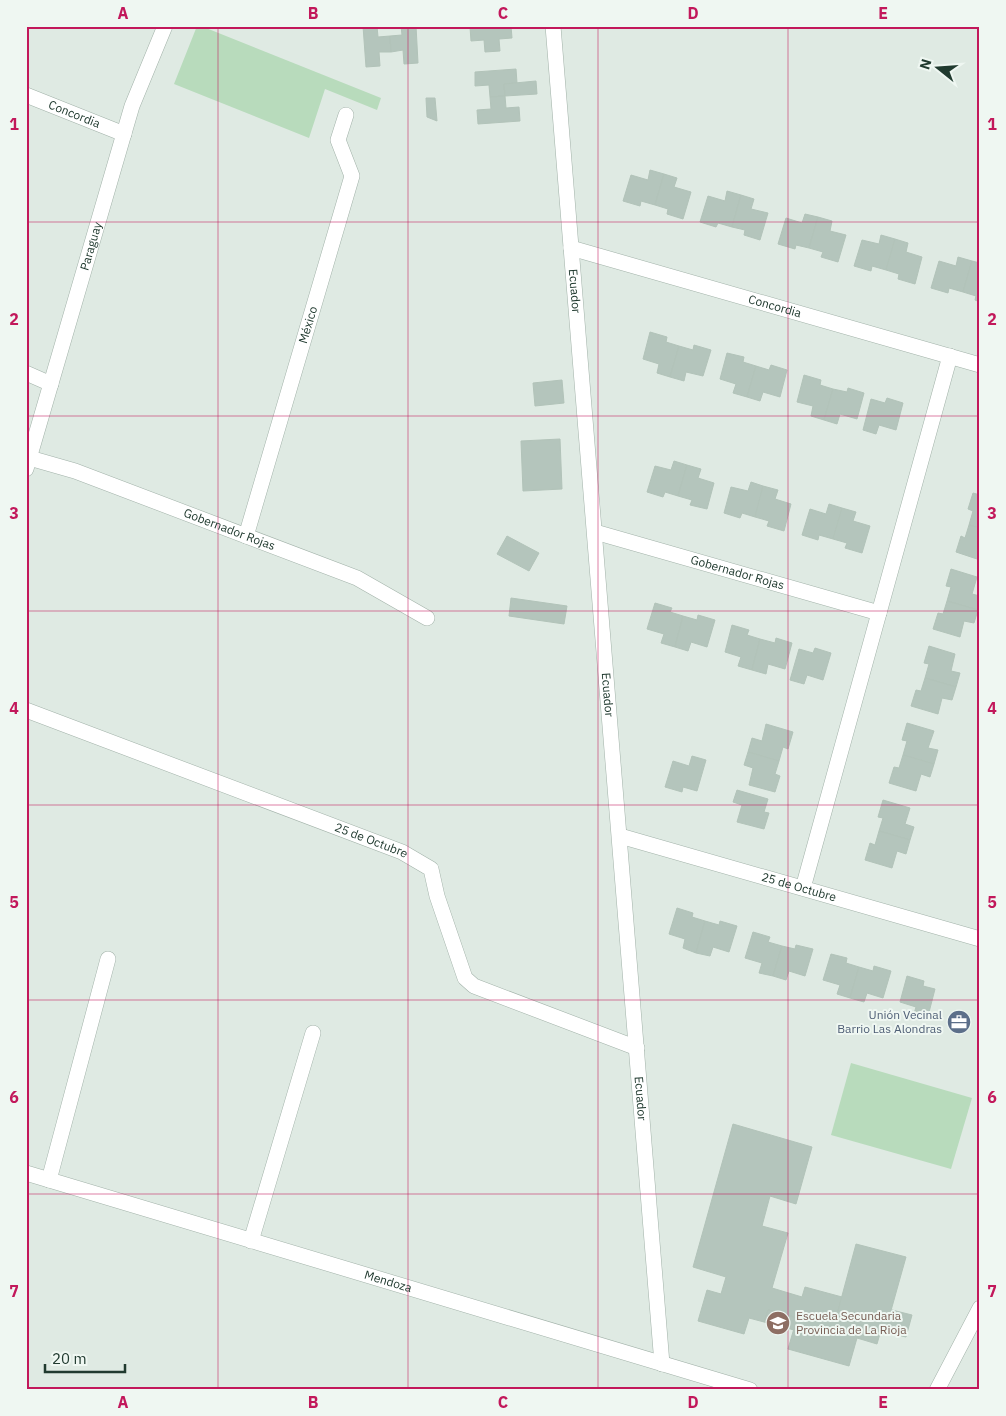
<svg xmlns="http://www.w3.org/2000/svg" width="1006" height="1416" font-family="'IBM Plex Sans',sans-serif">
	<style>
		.green { fill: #b8dbbc }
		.building { fill: #b4c5bc; stroke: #b2c3b9 }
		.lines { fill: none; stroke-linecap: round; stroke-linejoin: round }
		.minor-casing { stroke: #a2b2a9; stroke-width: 16 }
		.minor { stroke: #fff; stroke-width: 15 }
		.grid { fill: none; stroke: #c2185b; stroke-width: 1; stroke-opacity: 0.55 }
		.labels { text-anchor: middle; stroke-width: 4; stroke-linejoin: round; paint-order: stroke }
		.street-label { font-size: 12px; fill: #203a2f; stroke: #eff7f2 }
		.service-label { font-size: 12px; fill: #4e5e75; stroke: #eff7f2; text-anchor: end }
		.education-label { font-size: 12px; fill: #785e54; stroke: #eff7f2; text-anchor: start }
		.neatline { fill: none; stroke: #c2185b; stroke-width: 2 }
		.grid-label { font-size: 16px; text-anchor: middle; font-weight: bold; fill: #c2185b }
	</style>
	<rect width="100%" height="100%" fill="#dfeae3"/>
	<g class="green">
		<polygon points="197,26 201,26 381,98 377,110 325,89 309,138 174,84"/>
		<polygon points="851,1063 972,1098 951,1169 831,1135"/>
	</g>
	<g class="building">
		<polygon points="363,26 377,26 378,37 390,36 391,52 379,52 380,66 366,67"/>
		<polygon points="401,26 416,26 418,63 404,64 403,50 391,52 390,36 402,35"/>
		<polygon points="511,26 512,38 499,39 500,51 485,52 484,40 471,41 470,27"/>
		<polygon points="516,69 517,83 504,84 505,96 490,97 489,85 475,86 475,72"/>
		<polygon points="536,81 537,94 505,96 504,84"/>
		<polygon points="505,96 506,108 519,107 520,121 478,124 477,110 491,109 490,97"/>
		<polygon points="426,98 435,98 437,121 427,117"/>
		<polygon points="650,170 664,174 655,205 641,201 640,206 623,201 631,175 648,180"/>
		<polygon points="664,174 677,178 674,187 691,192 683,219 667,214 668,209 655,205"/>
		<polygon points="727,191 741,195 732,227 718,223 716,227 700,222 708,196 725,201"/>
		<polygon points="741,195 754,199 751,209 768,213 760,240 744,235 745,230 732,227"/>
		<polygon points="805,214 818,217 809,248 796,245 795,249 778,244 786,218 802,223"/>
		<polygon points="818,217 832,221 830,231 846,235 838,262 821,257 823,252 809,248"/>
		<polygon points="881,235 895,239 886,270 872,266 871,271 854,266 862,240 879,244"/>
		<polygon points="895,239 908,243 906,252 922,257 915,284 898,279 899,274 886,270"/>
		<polygon points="958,257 972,261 963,292 949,288 948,293 931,288 939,261 956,266"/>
		<polygon points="972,261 980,263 980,302 975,300 976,296 963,292"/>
		<polygon points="650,332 667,337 666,342 679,346 670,377 657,373 659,364 643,359"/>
		<polygon points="694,345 711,350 703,376 686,372 684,381 670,377 679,346 693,350"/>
		<polygon points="727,353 744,357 743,362 756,366 747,397 733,393 736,384 720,379"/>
		<polygon points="771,365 787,370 780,397 763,392 760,401 747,397 756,366 769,370"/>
		<polygon points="804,375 821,380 820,385 833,389 824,420 811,416 813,406 797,402"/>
		<polygon points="562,380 564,403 535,406 533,383"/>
		<polygon points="848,388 864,393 857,419 840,414 837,424 824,420 833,389 847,392"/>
		<polygon points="887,398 903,403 896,430 879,425 876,434 863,430 871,399 885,403"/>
		<polygon points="560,439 562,489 523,491 521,441"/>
		<polygon points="674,461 687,465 678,496 665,492 663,497 647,492 655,466 671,470"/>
		<polygon points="687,465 701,469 698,478 714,483 707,509 690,505 692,500 678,496"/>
		<polygon points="751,482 763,486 755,517 742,513 740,518 724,513 731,487 748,491"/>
		<polygon points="763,486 778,490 775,499 791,504 784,531 767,526 769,521 755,517"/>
		<polygon points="973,493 980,495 980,528 969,525 973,511 968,509"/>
		<polygon points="829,504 842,508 833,539 819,535 818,540 802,535 810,509 826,514"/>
		<polygon points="842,508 856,512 853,521 870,526 862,553 845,548 847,543 833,539"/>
		<polygon points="969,525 980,528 980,560 956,552 961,536 965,538"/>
		<polygon points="507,536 539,553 529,571 497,554"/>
		<polygon points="951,569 977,577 972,594 980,596 978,610 947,601 951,587 946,586"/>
		<polygon points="511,598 567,606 564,624 509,616"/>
		<polygon points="947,601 978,610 974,623 964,621 960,637 933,629 938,613 943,614"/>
		<polygon points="655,603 672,608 670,612 683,616 675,647 661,643 664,634 647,629"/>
		<polygon points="698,615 715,620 707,647 691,642 688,651 675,647 683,616 697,620"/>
		<polygon points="732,625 749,630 747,635 760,639 752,670 738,666 741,657 725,652"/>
		<polygon points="776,638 792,643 785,669 768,664 766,674 752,670 760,639 775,643"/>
		<polygon points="929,646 955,654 951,671 960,673 956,687 925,678 929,664 924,663"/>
		<polygon points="815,648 831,653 823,680 807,675 804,684 790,680 799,649 813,653"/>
		<polygon points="925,678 956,687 952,700 942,698 938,714 911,706 916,690 921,691"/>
		<polygon points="907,723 934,731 928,748 938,750 934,764 903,755 907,741 902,740"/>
		<polygon points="766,724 793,732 788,749 783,747 779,761 748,752 752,738 762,741"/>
		<polygon points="748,752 779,761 775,774 780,776 775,792 749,785 753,768 744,765"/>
		<polygon points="903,755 934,764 930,777 921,774 916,791 889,783 894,767 899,768"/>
		<polygon points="692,756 706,760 697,791 683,787 682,792 665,787 673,761 689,766"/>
		<polygon points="737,790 768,799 764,812 769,813 764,829 737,822 742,805 733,802"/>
		<polygon points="883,800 910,808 905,824 914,827 910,840 879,831 883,818 878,817"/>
		<polygon points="879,831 910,840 906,854 897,851 892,868 865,860 870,843 875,845"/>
		<polygon points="677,908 693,913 692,917 705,921 696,953 683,948 685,939 669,934"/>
		<polygon points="705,921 719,925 720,921 737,926 729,952 713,947 710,956 696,953"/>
		<polygon points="753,932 770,937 768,942 782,946 773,976 759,973 762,963 745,958"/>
		<polygon points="796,945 813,949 805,976 789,971 786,980 773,976 782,946 795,949"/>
		<polygon points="831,954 847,958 846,963 859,967 850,998 837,994 840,985 823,980"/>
		<polygon points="874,966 891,971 883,998 867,993 864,1002 850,998 859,967 873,971"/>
		<polygon points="907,976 924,981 923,986 935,989 927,1020 913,1017 916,1007 900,1002"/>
		<polygon points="733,1124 812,1147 796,1204 770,1196 762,1226 788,1233 772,1288 802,1297 805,1287 842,1297 836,1318 881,1330 877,1344 857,1338 849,1366 788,1349 797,1318 768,1310 764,1322 749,1318 744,1334 698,1321 707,1290 721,1294 726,1277 693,1267"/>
		<polygon points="856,1244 906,1257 885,1332 836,1318"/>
		<polygon points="768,1310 797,1318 794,1330 764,1322"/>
		<polygon points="892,1310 912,1315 906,1337 885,1332"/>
	</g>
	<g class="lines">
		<g class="minor-casing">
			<g id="minor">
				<path id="s1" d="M553,26L662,1364"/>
				<path id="s2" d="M26,95L124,134"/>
				<path id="s3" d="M571,248L980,365"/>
				<polyline points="26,373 51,384"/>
				<path id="s4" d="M26,457L75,471L357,578L427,618"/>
				<path id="s5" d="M26,469L132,106L165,26"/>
				<path id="s6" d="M595,532L879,613"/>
				<path id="s7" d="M246,536L352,176L338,140L346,115"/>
				<path id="s8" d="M26,710L402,852L431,869L437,896L465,978L474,986L637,1048"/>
				<path id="s9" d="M620,836L980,939"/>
				<polyline points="803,888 950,356"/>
				<path id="s10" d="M26,1173L750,1390"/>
				<polyline points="49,1180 108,959"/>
				<polyline points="251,1241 313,1033"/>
				<polyline points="937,1390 980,1308"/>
			</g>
		</g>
		<use href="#minor" class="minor"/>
	</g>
	<path class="grid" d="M218,26V1390M408,26V1390M598,26V1390M788,26V1390M26,222H980M26,416H980M26,611H980M26,805H980M26,1000H980M26,1194H980"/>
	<defs>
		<g id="office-disc" transform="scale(1.25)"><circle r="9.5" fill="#5c6f8a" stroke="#eff7f2"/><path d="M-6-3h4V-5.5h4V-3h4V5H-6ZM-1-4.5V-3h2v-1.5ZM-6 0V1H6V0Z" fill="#fff"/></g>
		<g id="school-disc" transform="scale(1.25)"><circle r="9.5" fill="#8d6e63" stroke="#eff7f2"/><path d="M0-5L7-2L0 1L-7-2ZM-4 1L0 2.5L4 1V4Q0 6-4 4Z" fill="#fff"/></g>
	</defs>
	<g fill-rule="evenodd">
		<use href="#office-disc" x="959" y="1022"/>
		<use href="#school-disc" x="778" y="1323"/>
	</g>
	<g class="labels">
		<g class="street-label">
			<text dy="4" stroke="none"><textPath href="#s2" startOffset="52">Concordia</textPath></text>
			<text dy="4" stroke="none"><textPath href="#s5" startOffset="232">Paraguay</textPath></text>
			<text dy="4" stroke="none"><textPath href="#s1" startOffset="266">Ecuador</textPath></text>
			<text dy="4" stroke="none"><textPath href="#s3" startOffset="212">Concordia</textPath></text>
			<text dy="4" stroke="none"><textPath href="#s7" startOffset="220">México</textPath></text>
			<text dy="4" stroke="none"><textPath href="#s4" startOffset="216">Gobernador Rojas</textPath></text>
			<text dy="4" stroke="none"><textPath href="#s6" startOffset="148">Gobernador Rojas</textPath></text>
			<text dy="4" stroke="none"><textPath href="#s1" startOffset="671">Ecuador</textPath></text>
			<text dy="4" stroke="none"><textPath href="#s8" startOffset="369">25 de Octubre</textPath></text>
			<text dy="4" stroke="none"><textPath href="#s9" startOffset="186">25 de Octubre</textPath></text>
			<text dy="4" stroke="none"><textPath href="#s1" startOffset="1076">Ecuador</textPath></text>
			<text dy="4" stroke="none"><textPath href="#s10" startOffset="378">Mendoza</textPath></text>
		</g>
		<g class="service-label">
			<text x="942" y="1019">Unión Vecinal<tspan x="942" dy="14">Barrio Las Alondras</tspan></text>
		</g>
		<g class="education-label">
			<text x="796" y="1320">Escuela Secundaria<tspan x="796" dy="14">Provincia de La Rioja</tspan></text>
		</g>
	</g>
	<rect width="1006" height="1416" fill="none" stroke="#eff7f2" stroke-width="55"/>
	<g transform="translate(938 68) rotate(287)" stroke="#eff7f2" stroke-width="4" paint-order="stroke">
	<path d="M0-4L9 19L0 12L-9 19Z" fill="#203a2f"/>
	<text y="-8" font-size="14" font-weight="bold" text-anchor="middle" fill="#203a2f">N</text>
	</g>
	<path d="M45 1364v8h80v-8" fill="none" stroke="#203a2f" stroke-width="2.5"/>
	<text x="52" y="1364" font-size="15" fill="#203a2f" stroke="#eff7f2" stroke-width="4" paint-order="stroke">20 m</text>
	<rect x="28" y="28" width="950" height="1360" class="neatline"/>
	<g class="grid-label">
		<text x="123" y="19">A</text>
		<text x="313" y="19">B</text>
		<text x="503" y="19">C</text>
		<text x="693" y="19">D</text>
		<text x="883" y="19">E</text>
		<text x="14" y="130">1</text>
		<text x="992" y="130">1</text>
		<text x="14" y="325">2</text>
		<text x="992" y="325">2</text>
		<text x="14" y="519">3</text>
		<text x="992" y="519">3</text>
		<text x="14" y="714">4</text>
		<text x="992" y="714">4</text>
		<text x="14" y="908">5</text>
		<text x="992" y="908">5</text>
		<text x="14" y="1103">6</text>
		<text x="992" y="1103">6</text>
		<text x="14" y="1297">7</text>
		<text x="992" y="1297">7</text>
		<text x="123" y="1408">A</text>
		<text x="313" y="1408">B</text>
		<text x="503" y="1408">C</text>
		<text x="693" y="1408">D</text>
		<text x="883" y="1408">E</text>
	</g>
</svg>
